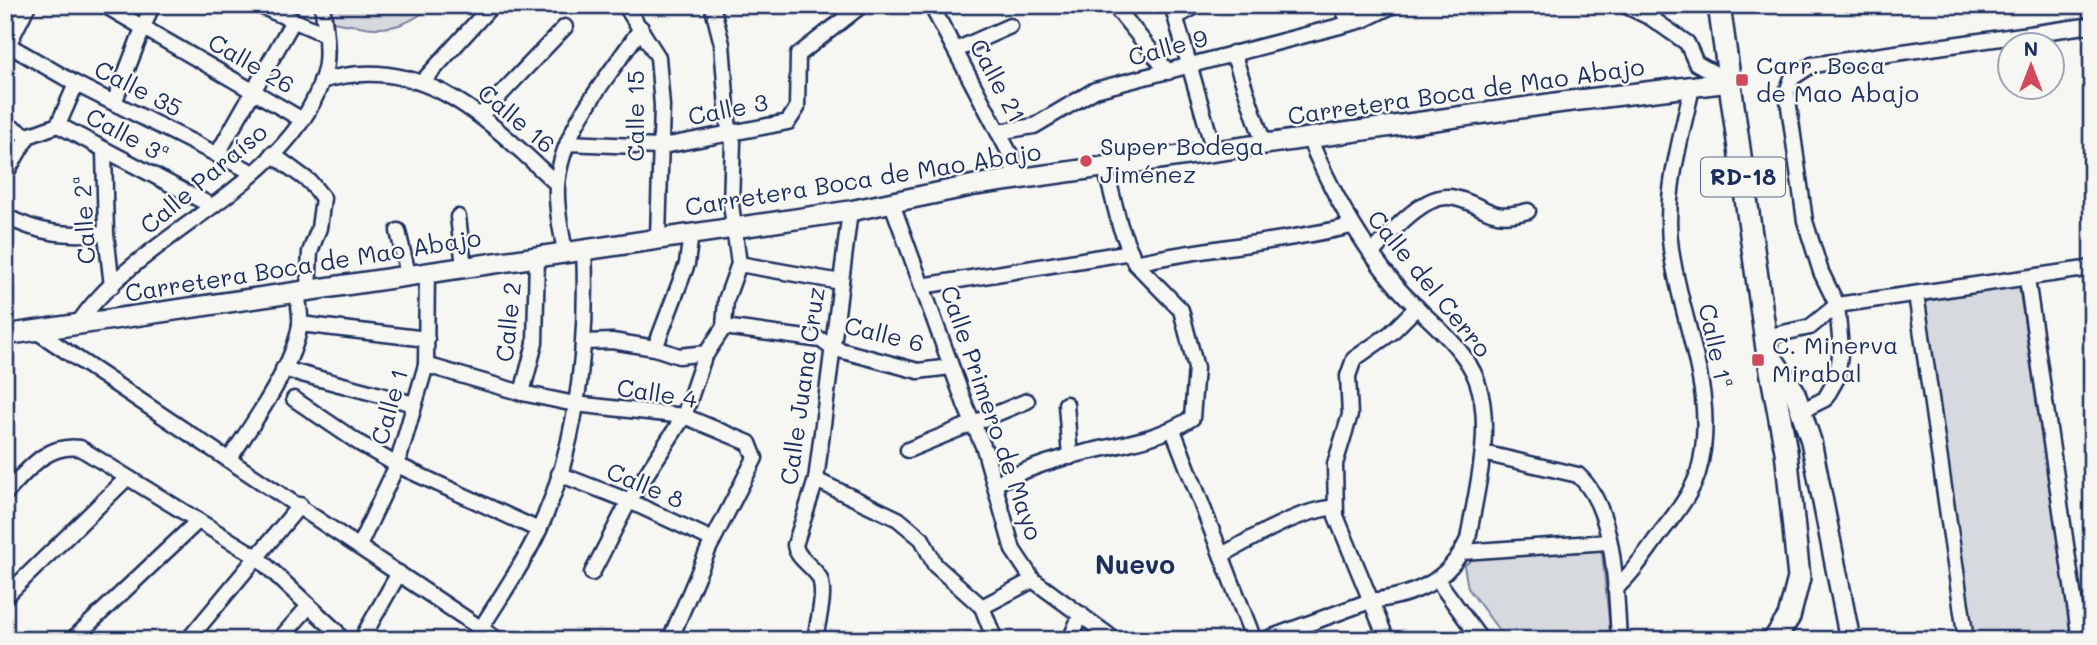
<svg xmlns="http://www.w3.org/2000/svg" width="2097" height="645" font-family="Mali,sans-serif">
	<style>
		.green { fill: #d6d9dd; stroke: #78849e; stroke-width: 2 }
		.lines { fill: none; stroke-linecap: round; stroke-linejoin: round }
		.street-casing { stroke: #1b2f5e; stroke-width: 19 }
		.secondary-casing { stroke: #1b2f5e; stroke-width: 24 }
		.primary-casing { stroke: #1b2f5e; stroke-width: 26 }
		.street { stroke: #f6f6f2; stroke-width: 14 }
		.secondary { stroke: #f6f6f2; stroke-width: 19 }
		.primary { stroke: #f6f6f2; stroke-width: 21 }
		.poi-dot { fill: #d1495b; stroke: #f6f6f2; stroke-width: 2.5 }
		.labels { text-anchor: middle; stroke-width: 5; stroke-linejoin: round; paint-order: stroke }
		.shield { fill: #f6f6f2; stroke: #5d6b8a; stroke-width: 2 }
		.shield-label { font-size: 23px; font-weight: bold; fill: #1b2f5e }
		.street-label { font-size: 24px; fill: #1b2f5e; stroke: #f6f6f2 }
		.poi-label { font-size: 24px; fill: #1b2f5e; stroke: #f6f6f2; text-anchor: start }
		.neighbourhood-label { font-size: 26px; font-weight: bold; fill: #1b2f5e; stroke: #f6f6f2 }
	</style>
	<rect width="100%" height="100%" fill="#f6f6f2"/>
	<filter id="ink" filterUnits="userSpaceOnUse"><feTurbulence type="fractalNoise" baseFrequency=".0143" numOctaves="2"/><feDisplacementMap in="SourceGraphic" scale="14" xChannelSelector="R" yChannelSelector="G"/><feConvolveMatrix kernelMatrix="1 2 1 2 8 2 1 2 1" color-interpolation-filters="sRGB"/></filter>
	<g filter="url(#ink)">
		<g class="green">
			<path d="M329,5H433C396,36 376,29 332,22Z"/>
			<polygon points="2019,286 2072,640 1972,640 1922,302"/>
			<polygon points="1594,547 1602,553 1611,640 1506,640 1468,588 1464,566 1474,558"/>
		</g>
		<g class="lines">
			<g class="street-casing">
				<g id="street">
					<polyline points="104,5 301,119"/>
					<polyline points="258,5 325,34"/>
					<polyline points="625,5 658,57 662,106 658,237"/>
					<polyline points="931,5 1010,154 1016,180"/>
					<polyline points="1114,5 1168,72"/>
					<polyline points="1172,5 1214,151"/>
					<polyline points="1341,5 1350,23"/>
					<polyline points="1624,5 1651,18 1687,43 1696,63 1730,82"/>
					<polyline points="1176,17 1198,5"/>
					<polyline points="5,43 76,84 252,172"/>
					<polyline points="956,50 1010,26"/>
					<polyline points="5,51 28,5"/>
					<polyline points="1233,53 1264,144"/>
					<path d="M321,81C424,50 488,121 557,184"/>
					<polyline points="423,81 492,5"/>
					<polyline points="114,103 152,5"/>
					<polyline points="481,115 565,27"/>
					<polyline points="5,124 28,136"/>
					<polyline points="58,125 212,206"/>
					<polyline points="998,132 1034,126 1095,90 1363,20 1394,5"/>
					<polyline points="568,143 658,147 788,122 797,108 798,55 862,5"/>
					<polyline points="104,151 106,234 112,286"/>
					<polyline points="272,154 310,182 323,198 319,228 310,252 308,290"/>
					<polyline points="217,155 293,21"/>
					<polyline points="5,175 28,136 58,125 76,84"/>
					<polyline points="891,201 966,407 984,448 1013,550 1033,580 1115,640"/>
					<path d="M5,216C42,235 65,235 106,234"/>
					<polyline points="458,217 464,266"/>
					<polyline points="398,231 408,274"/>
					<path d="M565,251C561,230 556,208 557,186C561,127 610,76 641,28"/>
					<path d="M1371,254C1390,234 1425,190 1455,198C1489,206 1487,222 1528,211"/>
					<path d="M1135,263C1207,247 1280,243 1351,226"/>
					<polyline points="739,264 841,282"/>
					<polyline points="2027,279 2080,640"/>
					<polyline points="922,286 1131,252"/>
					<polyline points="1916,294 1966,640"/>
					<path d="M78,324C138,232 299,183 325,69C329,51 325,24 322,5"/>
					<polyline points="300,324 427,339"/>
					<polyline points="724,327 821,340 832,348 918,371 951,367"/>
					<polyline points="36,331 498,640"/>
					<polyline points="1765,337 1810,327 1837,305 2092,268"/>
					<polyline points="585,342 612,341 655,348 679,356 707,353"/>
					<polyline points="655,348 687,264 691,233"/>
					<polyline points="426,365 522,393 575,404 684,416 749,443 755,458 709,548 670,640"/>
					<polyline points="283,369 414,404"/>
					<polyline points="522,393 535,343 537,255"/>
					<polyline points="294,399 359,443 397,465 539,530"/>
					<polyline points="1066,404 1070,457"/>
					<polyline points="1801,411 1825,399 1837,378 1841,348 1837,305 1821,272 1805,221 1787,92 1792,78 1812,65 2092,25"/>
					<polyline points="1173,430 1254,640"/>
					<polyline points="908,450 1027,401"/>
					<path d="M1483,453L1578,475C1616,509 1616,591 1619,640"/>
					<path d="M230,458C252,425 295,364 300,324C301,314 298,301 297,291"/>
					<polyline points="559,474 629,501 713,540"/>
					<polyline points="816,480 898,519 922,539 935,565 982,607 995,640"/>
					<path d="M995,484C1023,470 1052,460 1083,453C1121,444 1158,440 1192,418L1196,368L1181,310L1135,263L1120,226L1105,167"/>
					<path d="M5,494C27,471 46,443 80,448L257,557L336,631L341,640"/>
					<polyline points="359,546 397,465 426,365 427,272"/>
					<polyline points="1462,552 1608,542"/>
					<path d="M1222,555C1259,535 1292,513 1335,507"/>
					<polyline points="592,573 629,501 684,416 704,357 724,327 726,300 739,264 731,204 733,142 729,133 722,44 712,5"/>
					<polyline points="1438,581 1481,640"/>
					<path d="M1615,589C1634,572 1647,551 1662,531C1675,515 1692,493 1698,473C1720,398 1681,323 1671,249C1663,195 1681,140 1692,87"/>
					<polyline points="5,597 127,478"/>
					<polyline points="982,607 1033,580"/>
					<polyline points="72,640 198,521"/>
					<polyline points="188,640 300,505"/>
					<polyline points="279,640 309,606"/>
					<polyline points="361,640 399,573"/>
					<path d="M474,640C495,604 522,568 539,530C579,443 588,342 584,248"/>
					<path d="M815,640C817,623 827,592 819,577C812,565 797,559 795,545L816,480L850,211"/>
					<polyline points="1070,640 1081,614"/>
					<path d="M1264,640L1370,601C1414,596 1449,582 1468,539C1476,492 1494,428 1477,381C1464,344 1423,317 1398,288C1359,242 1332,193 1309,138"/>
					<polyline points="1387,640 1336,516 1335,464 1350,415 1348,376 1354,359 1391,333 1417,307"/>
				</g>
			</g>
			<g class="secondary-casing">
				<g id="secondary">
					<polyline points="5,335 850,211 975,185 1563,102 1730,82"/>
					<polyline points="1767,350 1794,390 1811,441 1850,640"/>
				</g>
			</g>
			<g class="primary-casing">
				<polyline id="primary" points="1719,5 1767,349 1786,451 1799,578 1789,617 1774,640"/>
			</g>
			<use href="#street" class="street"/>
			<use href="#secondary" class="secondary"/>
			<use href="#primary" class="primary"/>
		</g>
	</g>
	<g class="poi-dot">
		<rect x="1735" y="73" width="14" height="14" rx="3.5"/>
		<circle cx="1086" cy="161" r="7"/>
		<rect x="1751" y="353" width="14" height="14" rx="3.5"/>
	</g>
	<g class="labels">
		<rect class="shield" x="1701" y="157.5" width="84" height="39" rx="5"/>
		<g class="shield-label">
			<text x="1743" y="185">RD-18</text>
		</g>
		<g class="street-label">
			<text transform="translate(1168 48) rotate(-15)" y="8">Calle 9</text>
			<text transform="translate(251 64) rotate(30)" y="8">Calle 26</text>
			<text transform="translate(997 81) rotate(62)" y="8">Calle 21</text>
			<text transform="translate(138 89) rotate(27)" y="8">Calle 35</text>
			<text transform="translate(1466 92) rotate(-8)" y="8">Carretera Boca de Mao Abajo</text>
			<text transform="translate(728 110) rotate(-11)" y="8">Calle 3</text>
			<text transform="translate(636 116) rotate(-90)" y="8">Calle 15</text>
			<text transform="translate(516 119) rotate(40)" y="8">Calle 16</text>
			<text transform="translate(127 136) rotate(28)" y="8">Calle 3ª</text>
			<text transform="translate(204 179) rotate(-40)" y="8">Calle Paraíso</text>
			<text transform="translate(863 180) rotate(-9)" y="8">Carretera Boca de Mao Abajo</text>
			<text transform="translate(85 220) rotate(-93)" y="8">Calle 2ª</text>
			<text transform="translate(303 266) rotate(-9)" y="8">Carretera Boca de Mao Abajo</text>
			<text transform="translate(1429 284) rotate(51)" y="8">Calle del Cerro</text>
			<text transform="translate(509 322) rotate(-84)" y="8">Calle 2</text>
			<text transform="translate(884 335) rotate(14)" y="8">Calle 6</text>
			<text transform="translate(1715 346) rotate(78)" y="8">Calle 1ª</text>
			<text transform="translate(803 386) rotate(-82)" y="8">Calle Juana Cruz</text>
			<text transform="translate(657 394) rotate(9)" y="8">Calle 4</text>
			<text transform="translate(390 407) rotate(-74)" y="8">Calle 1</text>
			<text transform="translate(991 413) rotate(71)" y="8">Calle Primero de Mayo</text>
			<text transform="translate(645 486) rotate(23)" y="8">Calle 8</text>
		</g>
		<g class="poi-label">
			<text x="1756" y="74">Carr. Boca<tspan x="1756" dy="28">de Mao Abajo</tspan></text>
			<text x="1100" y="155">Super Bodega<tspan x="1100" dy="28">Jiménez</tspan></text>
			<text x="1772" y="354">C. Minerva<tspan x="1772" dy="28">Mirabal</tspan></text>
		</g>
		<g class="neighbourhood-label">
			<text x="1135" y="574">Nuevo</text>
		</g>
	</g>
	<rect width="2097" height="645" fill="none" stroke="#f6f6f2" stroke-width="28"/>
	<rect x="14" y="14" width="2069" height="617" fill="none" stroke="#1b2f5e" stroke-width="2.5" filter="url(#ink)"/>
	<g transform="translate(2031 66)"><circle r="33" fill="#f6f6f2" stroke="#9ea6b7" stroke-width="2"/>
	<path d="M0-5L12 26L0 18L-12 26Z" fill="#d1495b"/>
	<text y="-10" font-size="19" font-weight="bold" text-anchor="middle" fill="#1b2f5e">N</text>
	</g>
</svg>
